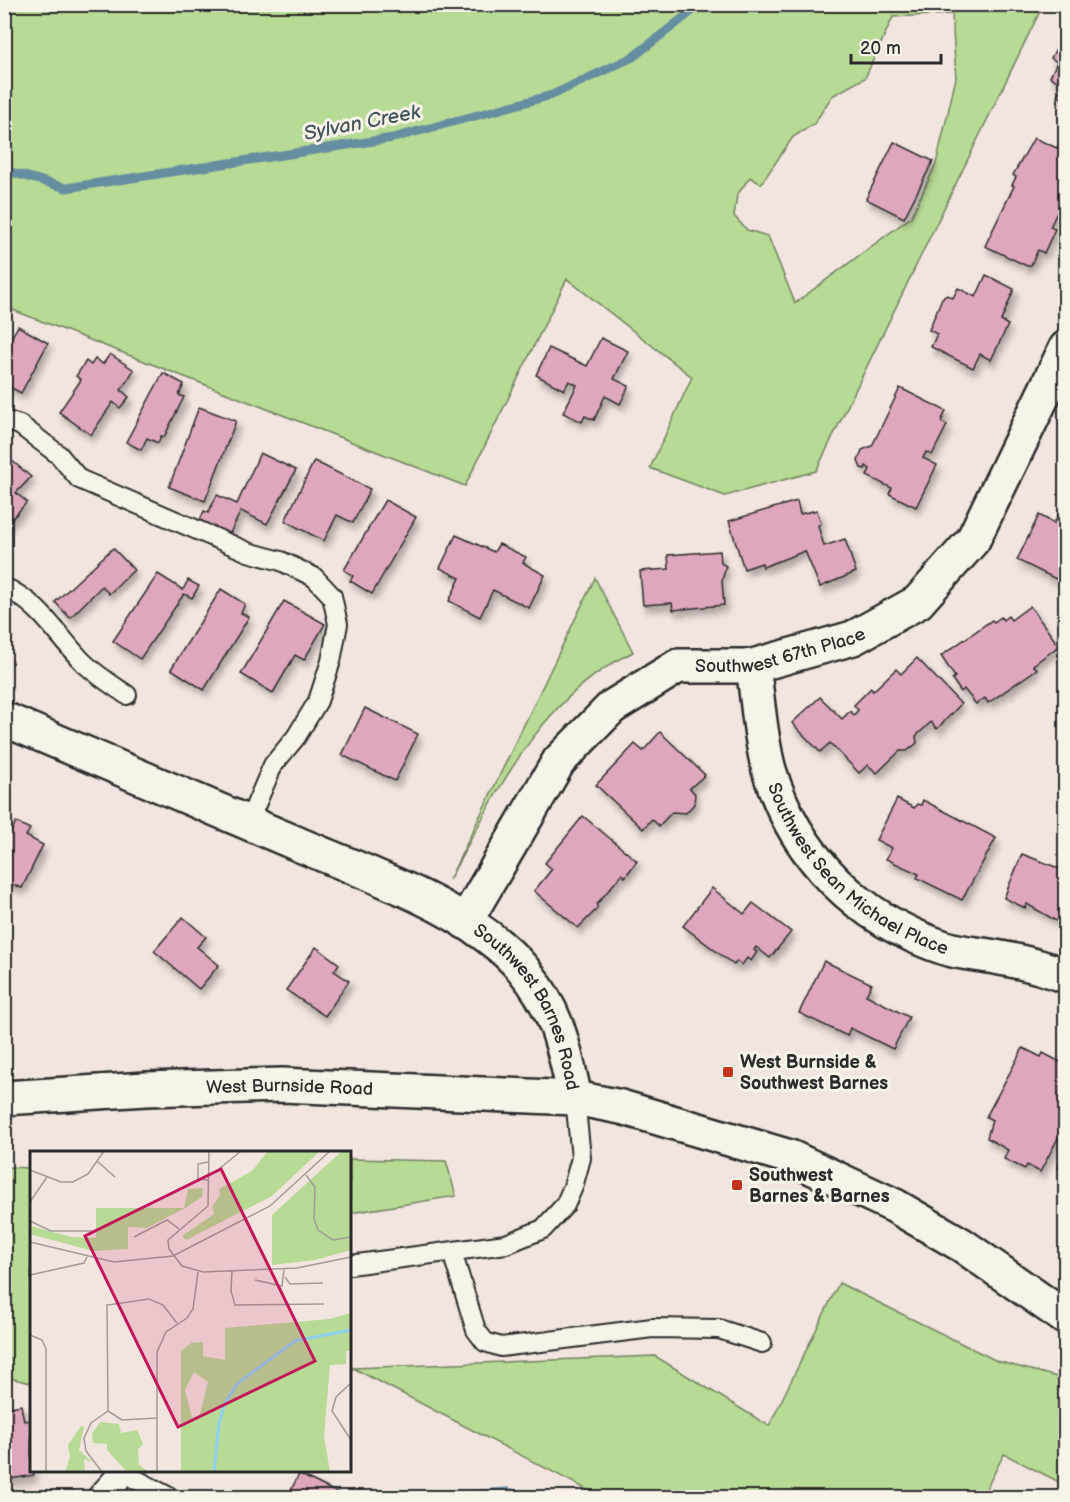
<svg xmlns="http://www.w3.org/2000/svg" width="1070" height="1502" font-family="'Balsamiq Sans',sans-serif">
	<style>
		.green { fill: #b7da94; stroke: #718260; stroke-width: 1.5; fill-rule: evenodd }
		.water { fill: #8dd0ef; stroke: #668ea1; stroke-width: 1.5 }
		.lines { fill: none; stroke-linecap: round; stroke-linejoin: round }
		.stream { stroke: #668ea1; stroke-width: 9 }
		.building { fill: #dea7bd; stroke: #2b2b2b; stroke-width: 1.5; filter: url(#shadow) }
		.service-casing { stroke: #2b2b2b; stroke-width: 22 }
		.minor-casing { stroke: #2b2b2b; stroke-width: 38 }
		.tertiary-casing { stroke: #2b2b2b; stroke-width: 38 }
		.primary-casing { stroke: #2b2b2b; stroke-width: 38 }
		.service { stroke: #f7f3e8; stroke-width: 18 }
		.minor { stroke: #f7f3e8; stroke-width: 33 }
		.tertiary { stroke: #f7f3e8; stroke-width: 33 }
		.primary { stroke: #f7f3e8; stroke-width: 33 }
		.poi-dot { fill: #c8321e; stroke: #f7f3e8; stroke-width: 2 }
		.labels { text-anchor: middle; stroke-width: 6; stroke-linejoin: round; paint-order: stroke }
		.street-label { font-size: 18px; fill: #2b2b2b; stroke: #f7f3e8 }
		.poi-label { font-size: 18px; font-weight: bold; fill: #2b2b2b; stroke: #f7f3e8; text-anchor: start }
		.water-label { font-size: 20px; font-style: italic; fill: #44545c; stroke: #f7f3e8 }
		.inset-river { fill: none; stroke: #8dd0ef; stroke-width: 3 }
		.inset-road { fill: none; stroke: #a29a97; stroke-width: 1.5 }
		.view { fill: #c2185b; fill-opacity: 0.15; stroke: #c2185b; stroke-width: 3 }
		.inset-edge { fill: none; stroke: #2b2b2b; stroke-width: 3 }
	</style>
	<defs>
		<filter id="shadow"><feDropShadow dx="3.5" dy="6" stdDeviation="3" flood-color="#0004"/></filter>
	</defs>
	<rect width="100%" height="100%" fill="#f2e4df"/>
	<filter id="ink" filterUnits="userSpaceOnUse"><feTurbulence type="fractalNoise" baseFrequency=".0167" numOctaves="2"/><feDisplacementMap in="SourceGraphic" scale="12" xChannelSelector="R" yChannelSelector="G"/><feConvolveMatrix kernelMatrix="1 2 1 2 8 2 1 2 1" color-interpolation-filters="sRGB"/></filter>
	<g filter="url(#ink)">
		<g class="green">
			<path d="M4,5L5,4L1043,5L816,471L725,496L650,468L692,377L567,279L465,486L5,307ZM952,14L956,78L936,164L911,217L795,303L768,236L747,230L734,216L737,195L750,177L761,184L793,137L814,124L832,96L865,78L893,17Z"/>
			<path d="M595,578L633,652C539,697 497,793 449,880Z"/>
			<polygon points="350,1159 446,1161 456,1196 350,1213"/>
			<polygon points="5,1167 31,1168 31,1383 5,1377"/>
			<polygon points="839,1283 997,1361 1061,1378 1065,1382 1065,1485 1004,1454 982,1497 601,1497 353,1368 350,1372 350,1368 352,1368 655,1356 769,1426"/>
		</g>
		<polygon class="water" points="508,1488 519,1492 516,1497 455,1497 474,1491"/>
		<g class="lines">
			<polyline class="stream" points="4,170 66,188 393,138 552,95 633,57 701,4"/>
		</g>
		<g class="building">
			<polygon points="1060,41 1066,43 1066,100 1057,96 1063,84 1050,77 1057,62 1051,58"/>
			<polygon points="1034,138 1057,148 1059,144 1066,148 1066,204 1062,202 1050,227 1055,229 1044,253 1038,250 1031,265 1027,266 985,246 1014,186 1012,185 1016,177 1013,175"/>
			<polygon points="894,142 933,161 904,218 866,199"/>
			<polygon points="986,275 1014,289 1001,321 1008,325 991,360 980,354 973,368 931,347 937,334 929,330 942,298 947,295 953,298 958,288 976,297"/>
			<polygon points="18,326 48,343 21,393 4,384 4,351"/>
			<polygon points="601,338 628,351 614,379 629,386 620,404 605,396 594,420 585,416 582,422 563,413 577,385 569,381 564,390 536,375 549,348 587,366"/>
			<polygon points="110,354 134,370 121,390 129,397 120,408 113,402 91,435 59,412 81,380 76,376 86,361 91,365 95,359 103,364"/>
			<polygon points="163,373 184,384 179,395 184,397 164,437 161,436 158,443 147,438 141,450 126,442"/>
			<polygon points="900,388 946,411 941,422 947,425 932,455 926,452 923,458 937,465 916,507 889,494 892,488 867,476 870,469 866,466 865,469 861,468 858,461 862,450 872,446"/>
			<polygon points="199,407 236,421 205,501 169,487"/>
			<polygon points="260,453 296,470 267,524 241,511 229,535 200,520 204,511 208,513 217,495 237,504"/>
			<polygon points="10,459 31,477 16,493 27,502 4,528 4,465"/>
			<polygon points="314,461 370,489 353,523 337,515 324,541 285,521"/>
			<polygon points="385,500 416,517 372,594 350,581 353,576 344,570"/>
			<polygon points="797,501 800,514 817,510 821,523 818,526 824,546 845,539 856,572 820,587 805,551 763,567 762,563 744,569 729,521"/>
			<polygon points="1060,511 1066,514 1066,564 1056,579 1017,560 1039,515 1054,523"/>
			<polygon points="456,535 494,552 499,544 526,557 523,563 545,575 529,608 493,590 480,617 449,601 460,578 440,568"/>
			<polygon points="113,548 134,570 109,594 102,586 70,618 55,602"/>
			<polygon points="720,551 721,563 726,566 722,581 724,605 673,610 672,603 643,605 640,571 669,569 668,555"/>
			<polygon points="158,574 183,590 188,580 199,586 192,598 184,594 140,659 113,641"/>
			<polygon points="221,589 245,604 241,613 249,617 204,690 171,669"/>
			<polygon points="284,601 325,624 304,660 295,655 273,693 241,674"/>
			<polygon points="1030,606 1059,646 1033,665 1037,669 988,703 985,698 976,704 964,689 961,692 952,679 955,677 941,656 992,620 994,622 1001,617 1003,620 1008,616 1011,620"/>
			<polygon points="917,658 961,704 937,729 931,722 916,736 917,743 907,751 900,751 877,773 868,765 859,773 830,743 820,752 792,723 820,697 842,719 850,711 854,715 858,710 854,705 871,688 873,691 896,669 901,674"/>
			<polygon points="365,708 418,734 395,781 342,755"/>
			<polygon points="660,732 705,775 690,788 695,794 694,804 686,813 672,812 659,826 652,819 643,829 596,785 635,744 643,751"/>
			<polygon points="897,799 914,808 917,804 921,805 923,800 996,838 962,900 917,878 919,874 886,859 892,848 876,840"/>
			<polygon points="583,816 637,861 625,877 622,874 597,904 597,909 578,928 534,891 552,869 545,863"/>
			<polygon points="16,822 30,829 26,836 43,845 22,888 4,882 4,829 11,832"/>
			<polygon points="1022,854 1066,871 1065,926 1027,904 1025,908 1004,898"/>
			<polygon points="712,888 744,914 753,903 791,932 770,958 756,947 754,950 757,952 751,961 747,958 742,965 737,961 734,965 683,926"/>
			<polygon points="183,917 206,937 197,947 219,965 199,989 154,951"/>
			<polygon points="316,947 339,964 334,971 349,981 325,1016 286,990"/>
			<polygon points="824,961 872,984 866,995 909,1017 893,1049 850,1028 847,1036 799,1013"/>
			<polygon points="1023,1048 1041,1057 1043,1053 1066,1065 1066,1123 1040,1172 1027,1165 1025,1169 1004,1159 1008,1150 987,1138 992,1120 986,1117"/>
			<polygon points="1066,1144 1066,1172 1058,1168"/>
			<polygon points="21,1405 24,1421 32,1420 31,1460 34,1475 4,1480 4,1408"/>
			<polygon points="299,1474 348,1498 280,1498 283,1491 289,1494"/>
		</g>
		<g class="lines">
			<g class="service-casing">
				<g id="service">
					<polyline points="4,420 20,425 59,455 79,479 248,552 281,561 314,577 332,596 338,624 331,661 318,701 296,737 273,765 248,823"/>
					<path d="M4,587C40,603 57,635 82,661C96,675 111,684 127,695"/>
					<polyline points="452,1252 476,1330 485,1342 501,1347 652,1328 719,1329 762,1343"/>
					<polyline points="350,1265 506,1244 543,1229 565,1205 573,1187 581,1158 575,1098"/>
					<polyline points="120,1471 171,1498"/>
					<polyline points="95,1498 120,1470"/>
					<polyline points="116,1498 121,1470"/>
				</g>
			</g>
			<g class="minor-casing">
				<g id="minor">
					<path id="s1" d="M753,666C758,700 760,738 769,770C795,857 860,920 945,948C961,953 979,954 995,957C1019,961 1043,967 1066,976"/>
					<path id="s2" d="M465,922L559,761L612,707L678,666H753L853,638L918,602L973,540L1066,348"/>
				</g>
			</g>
			<g class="tertiary-casing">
				<g id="tertiary">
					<path id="s3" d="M4,719C102,761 200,802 298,844C370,875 471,908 523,969C558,1011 564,1047 575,1098"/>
				</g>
			</g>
			<g class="primary-casing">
				<g id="primary">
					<path id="s4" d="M4,1098L146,1089L282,1085L575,1098L621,1107L790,1157L895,1206L962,1245L1066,1318"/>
				</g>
			</g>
			<use href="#service" class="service"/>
			<use href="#minor" class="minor"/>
			<use href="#tertiary" class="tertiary"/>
			<use href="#primary" class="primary"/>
		</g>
	</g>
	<g class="poi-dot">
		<rect x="722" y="1066" width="12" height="12" rx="3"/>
		<rect x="731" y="1179" width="12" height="12" rx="3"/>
	</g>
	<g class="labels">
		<g class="street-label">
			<text dy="6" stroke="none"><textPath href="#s2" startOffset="444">Southwest 67th Place</textPath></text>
			<text dy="6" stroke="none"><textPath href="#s1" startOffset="244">Southwest Sean Michael Place</textPath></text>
			<text dy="6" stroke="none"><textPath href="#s3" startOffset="614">Southwest Barnes Road</textPath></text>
			<text dy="6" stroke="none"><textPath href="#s4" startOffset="286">West Burnside Road</textPath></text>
		</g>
		<g class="poi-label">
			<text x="740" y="1068">West Burnside &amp;<tspan x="740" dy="21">Southwest Barnes</tspan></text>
			<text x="749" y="1181">Southwest<tspan x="749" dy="21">Barnes &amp; Barnes</tspan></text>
		</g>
		<g class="water-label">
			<text transform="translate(362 122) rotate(-11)" y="7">Sylvan Creek</text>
		</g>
	</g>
	<g transform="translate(30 1151)">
		<rect width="321" height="321" fill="#f2e4df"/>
		<path d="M238,0H290L242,45L156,89L152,85L184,63L182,56L190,44L189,38L222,20ZM312,0H321V99L285,109L242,114V64ZM173,37L172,46L155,57L117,77L98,76V98L63,100L0,83V75L42,86L66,87V57H154L158,38ZM321,162V200H316V213L300,214L294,285L300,321H151V200L161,192L173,191V205L195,209V177L300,168ZM164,221L178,231L170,263L162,267L155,239ZM70,271L89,273L91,282L107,279L113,293L108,299L109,314L119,321H97L77,299V293L63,292L62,283ZM51,275L54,276L49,299L62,311L54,308L55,321H35L40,306L38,294Z" fill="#b7da94" fill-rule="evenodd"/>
		<path class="inset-river" d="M184,321L189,272L195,252L208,232L265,190L321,179"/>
		<path class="inset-road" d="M179,0L178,55L138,89L139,98L152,115L173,121L267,117L321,106M67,10L85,26M178,11L168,13V28L178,29M189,18L211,0M0,19L31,31H43L58,23L74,0M276,24L285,36L284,68L288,79L303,89L321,86M0,51L17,26M0,70L21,80H63M104,86L137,69L149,78M0,91L84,111L143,105L240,55L300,0M202,120L201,140L205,154L294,153M0,124L54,112L57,106M255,126L260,133L293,132M225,129L252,135L254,118M77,153L78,260M78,154L119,148L133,154L147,172M0,184L12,189L16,198V321M321,232L306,246L302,260L321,289M78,260L92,269L127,267M72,321L56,300L54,287L61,272L78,260M127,321V201L136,181L157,167L163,158L168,121"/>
		<path class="view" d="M191,18L285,210L148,276L55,85Z"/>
		<rect width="321" height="321" class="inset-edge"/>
	</g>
	<rect width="1070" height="1502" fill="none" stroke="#f7f3e8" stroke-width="24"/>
	<rect x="12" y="12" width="1046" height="1478" fill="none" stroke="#2b2b2b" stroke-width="2" filter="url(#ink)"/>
	<path d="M851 54v9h90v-9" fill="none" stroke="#2b2b2b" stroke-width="3"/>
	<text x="860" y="54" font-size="18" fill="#2b2b2b" stroke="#f7f3e8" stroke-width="4.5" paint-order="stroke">20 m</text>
</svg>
